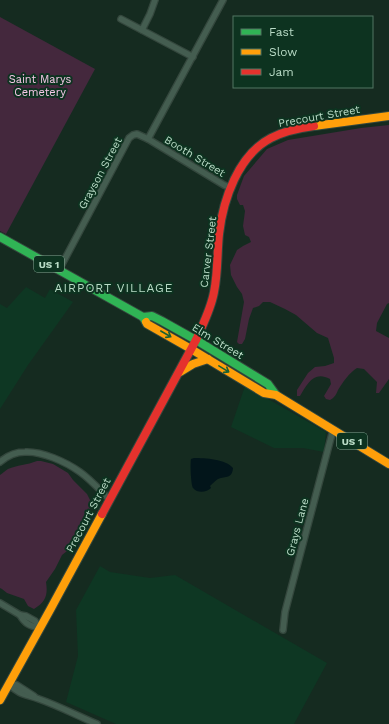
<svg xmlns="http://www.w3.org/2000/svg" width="389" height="724" font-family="'Work Sans',sans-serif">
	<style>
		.built { fill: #0e3723 }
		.green { fill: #44283d }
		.water { fill: #02151a }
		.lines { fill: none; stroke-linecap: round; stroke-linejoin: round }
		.street-casing { stroke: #34473d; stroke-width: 8 }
		.fast-casing { stroke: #34473d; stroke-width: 10 }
		.slow-casing { stroke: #34473d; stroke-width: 10 }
		.jam-casing { stroke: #34473d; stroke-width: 10 }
		.street { stroke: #445d50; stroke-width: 5.5 }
		.fast { stroke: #30b455; stroke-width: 8 }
		.slow { stroke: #ff9f0a; stroke-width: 8 }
		.jam { stroke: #e5322d; stroke-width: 8 }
		.oneway { stroke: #196033 }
		.labels { text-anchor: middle; stroke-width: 4; stroke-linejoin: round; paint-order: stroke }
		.shield { fill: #0d3320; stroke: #85a994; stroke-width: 1 }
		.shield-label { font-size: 10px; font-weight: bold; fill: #b9dbc6 }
		.park-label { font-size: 11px; fill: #f6c8e7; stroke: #0d3320 }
		.street-label { font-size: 11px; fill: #b9dbc6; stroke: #0d3320 }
		.neighbourhood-label { font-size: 12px; letter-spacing: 1px; fill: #b9dbc6; stroke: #0d3320 }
	</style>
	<rect width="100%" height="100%" fill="#152b20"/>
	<g class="built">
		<polygon points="26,287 45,298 50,289 73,302 28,365 0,409 0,304 7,308"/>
		<polygon points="245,386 326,432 324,452 303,448 274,448 231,427"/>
		<polygon points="100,566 110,572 150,578 175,575 327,663 294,724 116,724 66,702 78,656 76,610"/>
	</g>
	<g class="green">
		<polygon points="0,17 95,69 6,234 0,231"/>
		<path d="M389,125V303L387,304L377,323L376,331L389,338V379L379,393H376L377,382L364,369L357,368C349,373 343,382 338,390C336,395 335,397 330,400L326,399L324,396L331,384L330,379C314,370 307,384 300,396H297V390L308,373L315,367L325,366L334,363V358L328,338L317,333L296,315L285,309L270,302H263L259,306L253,308L249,319L245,339L242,344H239L237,342L244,302L242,294L237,287L231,275L230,265L237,250L243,246L251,242L249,237L245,235L243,226L245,211L243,205H240L237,199V195L244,176L267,149L288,140L361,128Z"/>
		<path d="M37,461H41L53,464L68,473L73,480L87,494L91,502L89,517L79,531L72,547L62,555L55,569L46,582C48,595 46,602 34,609L28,606L24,599L7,593L2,589L0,588V475C3,473 5,471 8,469C17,465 27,465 37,461Z"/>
	</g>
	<path class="water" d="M194,458C205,458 226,459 233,468C232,479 226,476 218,479C215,481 213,483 210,486L211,488C207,492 198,494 193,488C191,485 190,464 191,459Z"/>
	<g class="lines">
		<g class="street-casing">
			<g id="street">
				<polyline points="121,19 193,57"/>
				<polyline points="142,30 150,14 155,0"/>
				<polyline points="148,139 224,185 231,188"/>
				<polyline points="59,270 129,138 133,135 137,134 148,139 223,0"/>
				<path d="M0,462C7,456 16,452 25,452C42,451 66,462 80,472C90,479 100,490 109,499"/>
				<polyline points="0,603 20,615 26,616 35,621 40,628"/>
				<path d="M20,615C25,624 30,626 40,628"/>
				<polyline points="283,630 285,612 291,589 333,430"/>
				<path d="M9,684C19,695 26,694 39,699C59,706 78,716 97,724"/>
				<polyline points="9,684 17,685 34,696"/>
			</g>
		</g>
		<g class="fast-casing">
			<g id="fast">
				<polyline points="0,237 143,317 146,322"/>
				<polyline points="143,317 152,316 162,321 196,340 268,384 276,395"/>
			</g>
		</g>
		<g class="slow-casing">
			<g id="slow">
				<polyline points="314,126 389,116"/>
				<polyline points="146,322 147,324 191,349 264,393 276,395 389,464"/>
				<polyline points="180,372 193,364 208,359"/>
				<polyline points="0,700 50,610 102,514"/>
			</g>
		</g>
		<g class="jam-casing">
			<g id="jam">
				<path d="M196,340C203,324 211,309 214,292C218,273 217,253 219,234C223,200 238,155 271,138C284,131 299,128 314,126"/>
				<polyline points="102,514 196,340"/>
			</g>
		</g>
		<use href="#street" class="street"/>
		<use href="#fast" class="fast"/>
		<use href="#slow" class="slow"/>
		<use href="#jam" class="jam"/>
	</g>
	<defs><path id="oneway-shaft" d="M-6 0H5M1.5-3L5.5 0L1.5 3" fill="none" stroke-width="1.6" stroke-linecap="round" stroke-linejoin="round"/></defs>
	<g class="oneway">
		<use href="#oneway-shaft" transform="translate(166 334) rotate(30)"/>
		<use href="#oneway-shaft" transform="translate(224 369) rotate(31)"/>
	</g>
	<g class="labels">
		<g class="shield">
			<rect x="34" y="256" width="30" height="16" rx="3"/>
			<rect x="337" y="433" width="30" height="16" rx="3"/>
		</g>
		<g class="shield-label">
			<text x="49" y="268">US 1</text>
			<text x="352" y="445">US 1</text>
		</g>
		<g class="park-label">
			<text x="40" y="83">Saint Marys<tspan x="40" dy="13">Cemetery</tspan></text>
		</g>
		<g class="street-label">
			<text transform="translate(319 116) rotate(-10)" y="4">Precourt Street</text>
			<text transform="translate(195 156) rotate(31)" y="4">Booth Street</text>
			<text transform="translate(100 173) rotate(-62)" y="4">Grayson Street</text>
			<text transform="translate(208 252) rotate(-83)" y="4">Carver Street</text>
			<text transform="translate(218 341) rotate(31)" y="4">Elm Street</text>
			<text transform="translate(88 515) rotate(-62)" y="4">Precourt Street</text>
			<text transform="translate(297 527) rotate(-75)" y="4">Grays Lane</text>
		</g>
		<g class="neighbourhood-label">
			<text x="114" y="292">AIRPORT VILLAGE</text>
		</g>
	</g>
	<rect x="233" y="16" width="140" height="72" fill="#0d3320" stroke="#527662"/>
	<rect x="241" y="29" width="20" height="6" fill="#30b455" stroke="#527662"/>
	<text x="269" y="36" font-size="12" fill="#b9dbc6">Fast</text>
	<rect x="241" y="49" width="20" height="6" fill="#ff9f0a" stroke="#527662"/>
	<text x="269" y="56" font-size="12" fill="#b9dbc6">Slow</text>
	<rect x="241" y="69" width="20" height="6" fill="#e5322d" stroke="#527662"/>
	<text x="269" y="76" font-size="12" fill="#b9dbc6">Jam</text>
</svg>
